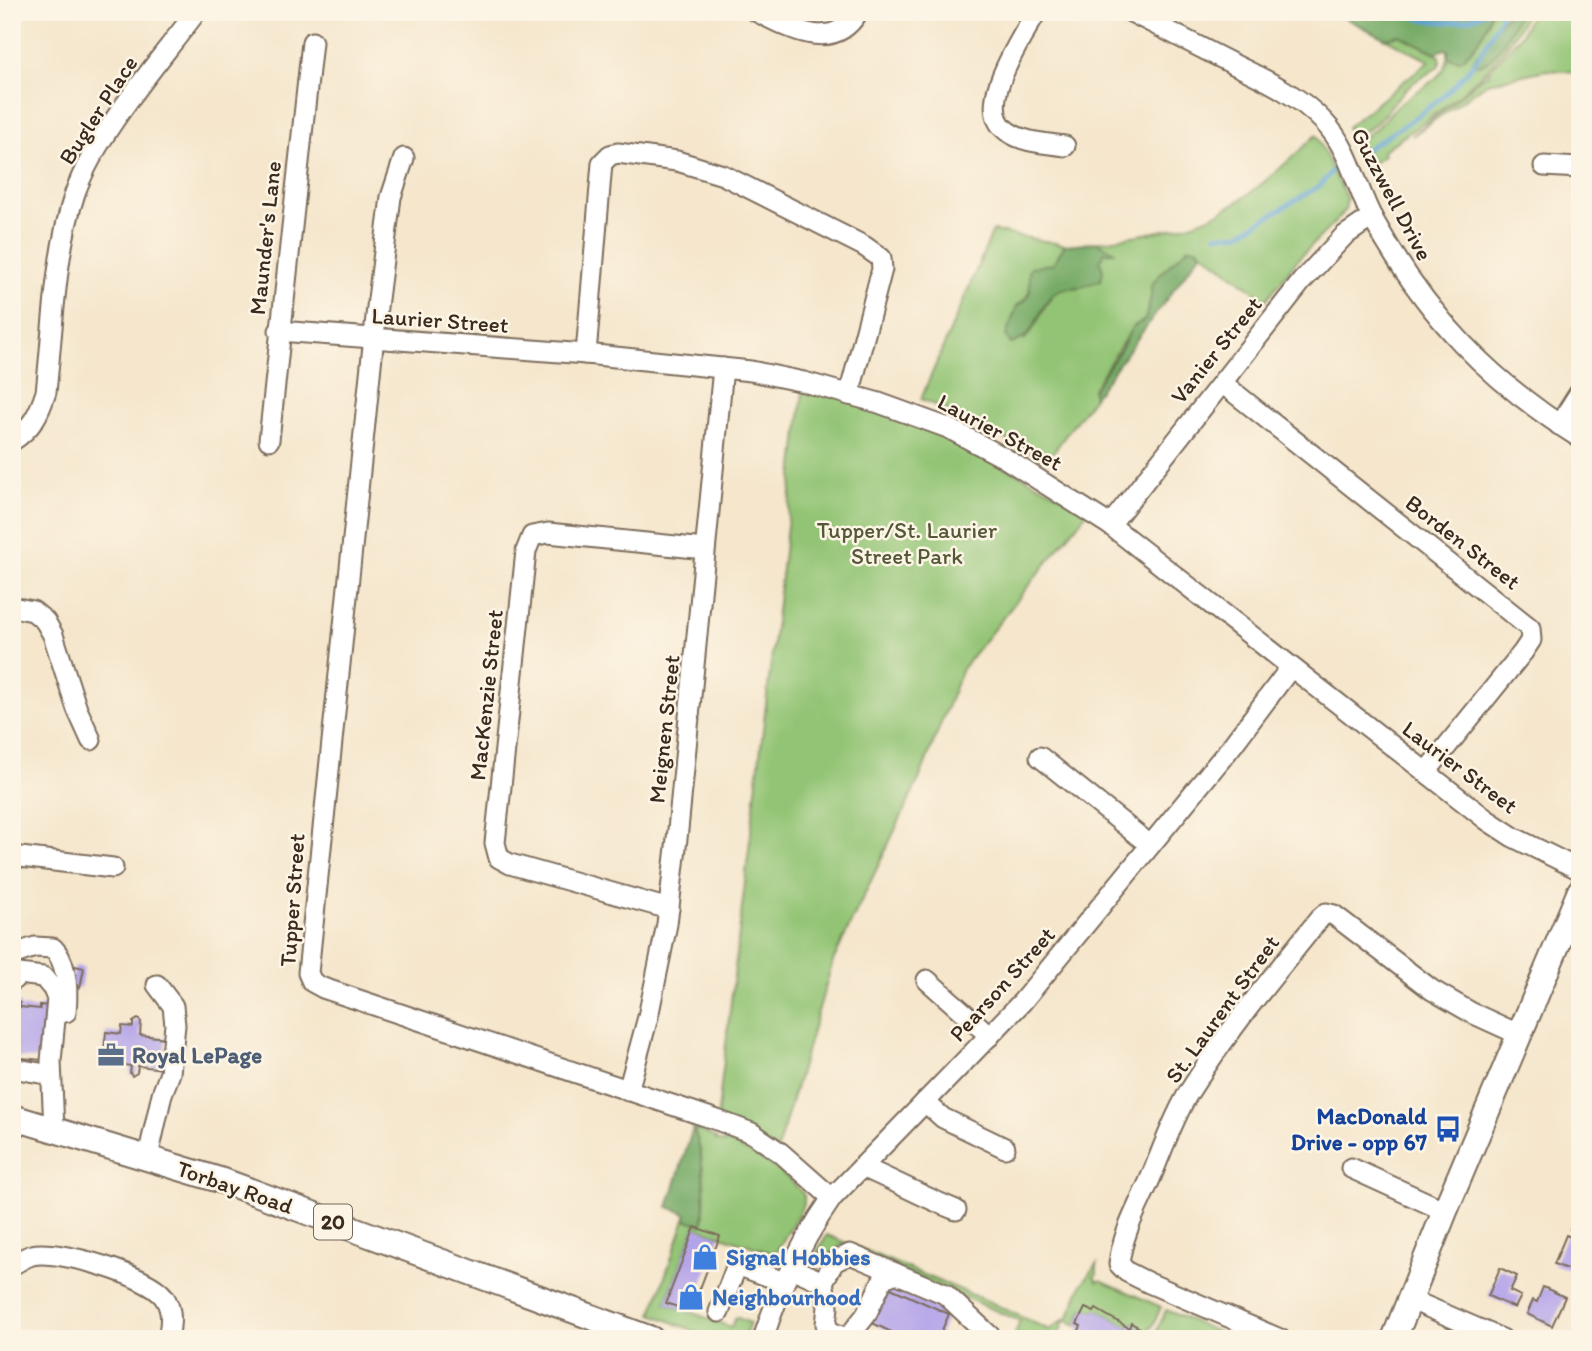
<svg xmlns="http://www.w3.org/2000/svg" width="1592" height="1351" font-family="Itim,sans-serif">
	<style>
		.green { fill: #93c474; stroke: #677749; stroke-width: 2 }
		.forest { fill: #76aa66; stroke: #586a42; stroke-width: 2 }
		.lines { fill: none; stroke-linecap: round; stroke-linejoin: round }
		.stream { stroke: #5ca1d1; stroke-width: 4.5 }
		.building { fill: #b3a3e9 }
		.minor-casing { stroke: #7c6c5b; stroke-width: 23 }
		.major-casing { stroke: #7c6c5b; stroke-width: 28 }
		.minor { stroke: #fff; stroke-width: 19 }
		.major { stroke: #fff; stroke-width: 24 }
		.labels { text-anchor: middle; stroke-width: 5; stroke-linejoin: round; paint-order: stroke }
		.shield { fill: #fcf5e5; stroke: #75675a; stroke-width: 2 }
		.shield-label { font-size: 21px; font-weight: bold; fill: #3b2a1e }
		.street-label { font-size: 23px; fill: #3b2a1e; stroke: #fcf5e5 }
		.park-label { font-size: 23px; fill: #555838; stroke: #fcf5e5 }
		.service-label { font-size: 23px; font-weight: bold; fill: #4e5e75; stroke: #fcf5e5; text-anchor: start }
		.transit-label { font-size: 23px; font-weight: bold; fill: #164399; stroke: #fcf5e5; text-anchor: end }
		.shop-label { font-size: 23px; font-weight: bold; fill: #366cbe; stroke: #fcf5e5; text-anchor: start }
	</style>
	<rect width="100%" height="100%" fill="#fcf5e5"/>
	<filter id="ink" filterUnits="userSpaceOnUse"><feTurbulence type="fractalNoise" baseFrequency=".0143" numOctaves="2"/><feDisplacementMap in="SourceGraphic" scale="14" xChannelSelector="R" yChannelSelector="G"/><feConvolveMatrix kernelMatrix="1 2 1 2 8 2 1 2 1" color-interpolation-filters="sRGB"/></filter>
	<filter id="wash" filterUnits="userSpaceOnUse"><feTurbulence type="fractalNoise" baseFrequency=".00686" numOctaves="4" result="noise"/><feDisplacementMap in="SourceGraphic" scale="28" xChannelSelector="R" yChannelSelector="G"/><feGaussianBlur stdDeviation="1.57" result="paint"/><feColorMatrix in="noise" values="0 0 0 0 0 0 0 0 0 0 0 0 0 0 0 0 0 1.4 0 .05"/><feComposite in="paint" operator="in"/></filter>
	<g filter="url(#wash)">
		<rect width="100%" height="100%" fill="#f5e6cc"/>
		<g class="green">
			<path d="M1490,12H1510L1500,23L1472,62L1507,37L1520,12H1527C1499,73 1436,115 1382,151L1384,155L1368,167L1354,140C1376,134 1383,119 1397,106C1414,90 1443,82 1448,58L1460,60C1473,50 1489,29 1490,12Z"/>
			<polygon points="1532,12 1569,12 1580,23 1580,72 1546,70 1487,83 1412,136 1485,75 1489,75 1488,72 1521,35"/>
			<path d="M1392,35H1399L1436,53C1442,58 1441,61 1438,67C1427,75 1415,80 1406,89C1386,107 1380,129 1352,136L1347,127L1429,61L1386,39Z"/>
			<path d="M1316,135L1347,199L1345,210L1341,216L1299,258L1266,300L1197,248H1189L1163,271L1151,286V297L1145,320L1123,342L1093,389L1094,397L1046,462L1029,451L1030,449L1026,447L1024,449L968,419L921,399L993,231L1065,245L1053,264L1029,272C1032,287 1030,297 1017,306L1015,315L1010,324L1024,340L1032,331L1052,295L1064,288L1081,287L1103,271L1100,261L1104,253L1113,251L1097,242C1125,237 1155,233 1183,226C1236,213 1277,172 1316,135Z"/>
			<polygon points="804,382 879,403 1089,510 962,669 920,777 833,961 777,1150 717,1120"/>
			<path d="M693,1128L716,1138L715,1140L724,1143L726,1141C755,1154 784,1170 804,1195V1204L775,1254L695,1227L666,1303L731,1327L736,1317L750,1323L743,1339H715L652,1314L685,1219L702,1225C707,1200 704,1151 693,1128Z"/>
			<polygon points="827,1235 990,1302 1049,1330 1065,1319 1057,1339 1013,1339 1020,1321 841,1245 834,1253 825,1255 817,1252"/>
			<polygon points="1097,1264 1097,1274 1094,1276 1097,1282 1101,1280 1161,1307 1152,1328 1150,1327 1148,1331 1131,1323 1129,1328 1096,1309 1094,1312 1084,1308 1077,1324 1081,1327 1067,1321 1082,1284"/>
			<polygon points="1166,1310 1234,1339 1175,1339 1157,1331"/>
		</g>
		<g class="forest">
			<path d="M1333,12L1445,14L1490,12V13C1488,30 1473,50 1460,60L1448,58V50L1444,49L1436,53L1399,35L1386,39Z"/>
			<path d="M1510,12H1520C1511,27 1493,73 1472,63L1500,23Z"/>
			<path d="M1097,242L1114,252L1104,253L1100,261L1103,271L1101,280C1094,282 1087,286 1080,287C1070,289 1061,287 1053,294C1035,311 1040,335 1011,344L1006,336L1017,306L1025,301L1030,291L1029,272L1031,267L1053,264L1065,245Z"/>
			<polygon points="1189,247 1197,248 1201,253 1094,397 1093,390 1121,349 1132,327 1145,320 1151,297 1151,286 1163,271"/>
			<path d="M693,1128C703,1151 707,1201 702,1225L685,1219L687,1214L668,1207Z"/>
		</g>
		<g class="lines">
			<g class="stream">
				<path d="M1397,12C1428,23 1455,28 1486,12"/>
				<path d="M1366,149C1407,124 1447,100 1476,60C1487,46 1494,28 1503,12"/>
				<polyline points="1216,235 1239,234 1320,186 1332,171"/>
			</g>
		</g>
		<g id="blocks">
			<g class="building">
				<polygon points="75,966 84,968 80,988 71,986"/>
				<polygon points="12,1002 20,1003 20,1007 40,1009 40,1005 48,1006 42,1060 12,1057"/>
				<polygon points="138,1019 141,1022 140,1035 166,1038 164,1069 138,1066 137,1073 132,1076 130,1073 131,1066 103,1062 106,1032 121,1034 122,1026 133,1027 133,1022"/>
				<polygon points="1580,1207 1580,1233 1570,1229"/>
				<polygon points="695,1227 720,1236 691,1312 666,1303"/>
				<polygon points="1566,1235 1580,1241 1580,1253 1572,1271 1554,1264"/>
				<polygon points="1500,1268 1517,1276 1510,1291 1521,1296 1515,1308 1488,1296"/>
				<polygon points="884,1285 949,1314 938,1339 906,1339 868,1321"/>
				<polygon points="1543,1287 1565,1297 1552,1326 1527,1314 1533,1300 1537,1302"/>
				<polygon points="1085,1308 1094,1312 1096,1309 1129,1328 1131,1323 1157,1338 1158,1335 1165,1338 1167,1335 1175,1339 1075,1339 1081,1326 1077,1324"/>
			</g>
		</g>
	</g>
	<g filter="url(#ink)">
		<use href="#blocks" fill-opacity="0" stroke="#7c6c5b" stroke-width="2"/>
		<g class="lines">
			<g class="minor-casing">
				<g id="minor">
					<path d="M757,12C790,28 833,54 858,12"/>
					<path d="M1036,12C1022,39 973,107 1007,131C1023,143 1046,143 1065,146"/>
					<path d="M1131,12C1165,29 1198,46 1231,63C1264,79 1299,95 1324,122C1351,150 1356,189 1374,221C1426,315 1489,381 1580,438"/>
					<polyline points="404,158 391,197 377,307 308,973 312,982 323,988 717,1120 752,1133 781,1153 832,1198"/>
					<polyline points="1544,166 1580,168"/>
					<polyline points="279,331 586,354 751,371 804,382 879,403 948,428 1003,457 1110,525 1487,820 1513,837 1580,870"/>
					<polyline points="586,354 602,163 610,155 618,153 677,161 723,175 864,246 881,258 882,269 849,395"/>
					<polyline points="1222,383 1530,628 1531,640 1523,652 1426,772"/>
					<polyline points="1559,425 1580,392"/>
					<polyline points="269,440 312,42"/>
					<path d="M12,441C32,428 39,414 46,392C53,329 55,253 75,193C96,133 158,63 196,12"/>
					<polyline points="1110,525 1302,281 1344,236 1372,217"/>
					<polyline points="12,607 33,611 45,621 53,635 77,709 91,740"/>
					<polyline points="1040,757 1150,845"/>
					<polyline points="12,856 113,868"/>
					<polyline points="669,909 510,864 499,858 495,843 526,551 532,536 548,533 705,549"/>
					<path d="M12,955L35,947L53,948C68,963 68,991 66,1012"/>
					<polyline points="927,980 990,1036"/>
					<polyline points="12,981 19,974 43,977 53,989 57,999 51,1061 54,1129"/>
					<polyline points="12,1068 51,1075"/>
					<polyline points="628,1091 648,1017 667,924 678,830 723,368"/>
					<polyline points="925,1102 943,1118 1005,1148"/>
					<polyline points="148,1157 162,1094 170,1073 175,1025 173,1006 157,985"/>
					<path d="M862,1167C895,1181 923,1197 956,1210"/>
					<polyline points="1351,1168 1445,1211"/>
					<path d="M12,1265C18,1262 25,1257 32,1255C58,1249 148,1275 164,1297C173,1310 171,1324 168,1339"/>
					<polyline points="791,1268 823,1282 828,1307 826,1324 829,1331 848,1339"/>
					<polyline points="823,1282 834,1262 850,1254 895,1273"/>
					<polyline points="1409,1299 1502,1339"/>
					<polyline points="719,1312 737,1265 784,1282"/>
					<path d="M763,1339C779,1288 802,1241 832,1198L1022,1002L1231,747L1291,667"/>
					<polyline points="847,1339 866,1315 883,1279 895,1273 945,1294 993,1339"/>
					<path d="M1280,1339L1149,1283L1127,1272L1119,1264C1122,1236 1136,1210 1148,1184C1161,1154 1172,1120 1189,1092C1227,1031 1275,974 1320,918L1326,913L1334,915L1432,990L1472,1013L1518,1034"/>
					<polyline points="1578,1339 1580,1335"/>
				</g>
			</g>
			<g class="major-casing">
				<g id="major">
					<polyline points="12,1117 226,1182 651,1339"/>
					<polyline points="1394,1339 1445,1211 1580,891"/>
				</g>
			</g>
			<use href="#minor" class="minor"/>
			<use href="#major" class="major"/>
		</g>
	</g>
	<defs>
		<g id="office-bare" transform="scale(2.1)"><path d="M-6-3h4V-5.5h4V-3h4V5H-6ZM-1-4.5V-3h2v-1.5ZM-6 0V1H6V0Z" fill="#5c6f8a" stroke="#fcf5e5" stroke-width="2.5" paint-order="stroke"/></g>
		<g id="bus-bare" transform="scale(2.1)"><path d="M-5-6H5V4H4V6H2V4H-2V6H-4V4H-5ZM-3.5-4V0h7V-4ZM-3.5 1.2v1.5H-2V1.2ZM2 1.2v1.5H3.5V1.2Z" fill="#1a4fb4" stroke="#fcf5e5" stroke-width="2.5" paint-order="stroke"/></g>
		<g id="shop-bare" transform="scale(2.1)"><path d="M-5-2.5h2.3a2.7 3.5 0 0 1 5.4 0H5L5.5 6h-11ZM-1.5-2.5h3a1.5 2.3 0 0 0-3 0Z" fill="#3f7fe0" stroke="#fcf5e5" stroke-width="2.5" paint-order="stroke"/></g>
	</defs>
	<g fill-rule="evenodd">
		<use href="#office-bare" x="111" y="1055"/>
		<use href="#bus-bare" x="1448" y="1129"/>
		<use href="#shop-bare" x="705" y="1257"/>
		<use href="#shop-bare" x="691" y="1297"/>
	</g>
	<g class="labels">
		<rect class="shield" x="314" y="1204.5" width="38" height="35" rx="5"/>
		<g class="shield-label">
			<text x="333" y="1229">20</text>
		</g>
		<g class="street-label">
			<text transform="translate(98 110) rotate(-57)" y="8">Bugler Place</text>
			<text transform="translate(1392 194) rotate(62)" y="8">Guzzwell Drive</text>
			<text transform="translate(265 238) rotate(-84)" y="8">Maunder's Lane</text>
			<text transform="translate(440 320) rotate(4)" y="8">Laurier Street</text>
			<text transform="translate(1216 350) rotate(-51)" y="8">Vanier Street</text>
			<text transform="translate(1000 432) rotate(28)" y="8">Laurier Street</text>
			<text transform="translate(1463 542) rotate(38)" y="8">Borden Street</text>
			<text transform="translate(486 695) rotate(-84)" y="8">MacKenzie Street</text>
			<text transform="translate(664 729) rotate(-84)" y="8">Meignen Street</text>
			<text transform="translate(1460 767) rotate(37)" y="8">Laurier Street</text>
			<text transform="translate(292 900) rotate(-86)" y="8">Tupper Street</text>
			<text transform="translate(1002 984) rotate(-48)" y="8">Pearson Street</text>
			<text transform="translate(1222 1009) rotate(-54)" y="8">St. Laurent Street</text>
			<text transform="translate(235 1187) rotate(19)" y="8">Torbay Road</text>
		</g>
		<g class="park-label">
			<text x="907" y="538">Tupper/St. Laurier<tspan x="907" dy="26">Street Park</tspan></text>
		</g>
		<g class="service-label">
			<text x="132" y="1063">Royal LePage</text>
		</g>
		<g class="transit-label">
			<text x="1427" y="1124">MacDonald<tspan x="1427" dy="26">Drive - opp 67</tspan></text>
		</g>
		<g class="shop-label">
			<text x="726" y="1265">Signal Hobbies</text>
			<text x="712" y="1305">Neighbourhood</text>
		</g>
	</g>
	<rect width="1592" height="1351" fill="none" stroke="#fcf5e5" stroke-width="42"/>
</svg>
